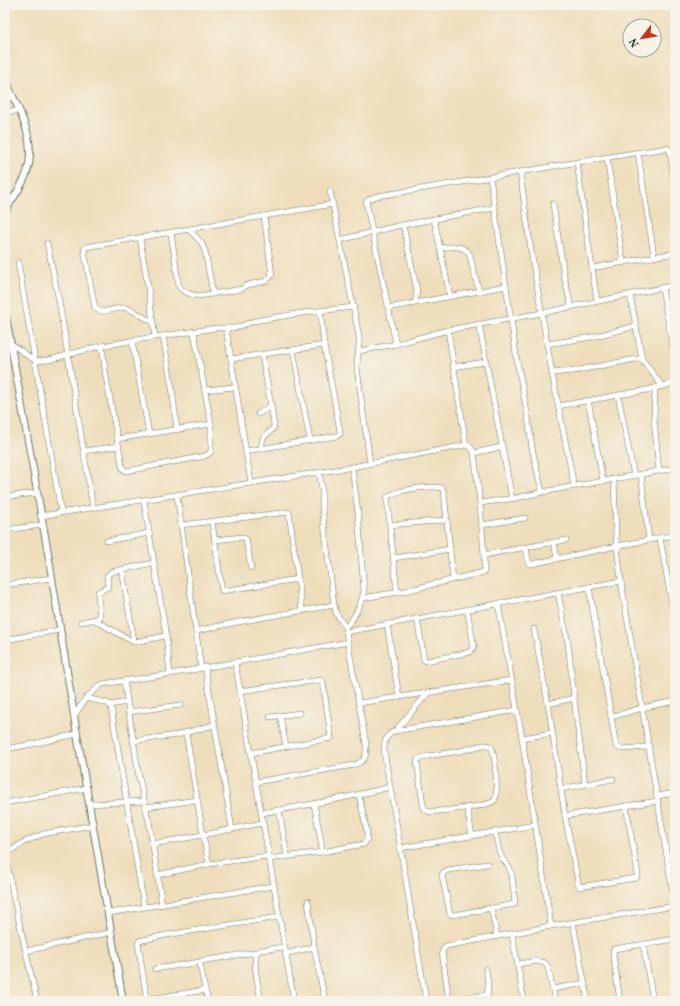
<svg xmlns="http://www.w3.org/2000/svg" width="680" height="1006" font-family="Vollkorn,serif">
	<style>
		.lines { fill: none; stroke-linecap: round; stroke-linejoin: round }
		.minor-casing { stroke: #687564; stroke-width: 6 }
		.tertiary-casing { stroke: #687564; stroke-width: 8 }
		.minor { stroke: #fff; stroke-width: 5 }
		.tertiary { stroke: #fff; stroke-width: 6 }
	</style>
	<rect width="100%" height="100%" fill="#f7f3e8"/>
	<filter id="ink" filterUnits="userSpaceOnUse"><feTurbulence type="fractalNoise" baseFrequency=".025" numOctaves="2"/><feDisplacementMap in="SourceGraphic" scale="8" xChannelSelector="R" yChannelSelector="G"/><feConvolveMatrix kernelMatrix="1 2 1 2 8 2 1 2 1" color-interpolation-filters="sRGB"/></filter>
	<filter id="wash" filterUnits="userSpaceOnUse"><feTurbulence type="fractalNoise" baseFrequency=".012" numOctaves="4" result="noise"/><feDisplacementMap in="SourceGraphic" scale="16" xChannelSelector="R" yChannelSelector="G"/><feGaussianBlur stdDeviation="0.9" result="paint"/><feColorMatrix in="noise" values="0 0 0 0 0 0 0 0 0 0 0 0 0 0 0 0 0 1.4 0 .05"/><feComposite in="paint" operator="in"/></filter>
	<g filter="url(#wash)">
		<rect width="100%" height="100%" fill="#efdebc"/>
	</g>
	<g filter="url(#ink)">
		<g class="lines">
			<g class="minor-casing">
				<g id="minor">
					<polyline points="5,112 18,111"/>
					<polyline points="638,153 654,256"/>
					<polyline points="607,158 623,262"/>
					<polyline points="577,162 585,221 597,301"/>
					<polyline points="520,172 531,251 552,373 574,486"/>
					<polyline points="490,177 517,361 528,417 532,448 542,492"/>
					<path d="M330,191L359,336C360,347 357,357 357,368L370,463"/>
					<polyline points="553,204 564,276 571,306"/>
					<polyline points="434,219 450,296"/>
					<polyline points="403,225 416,286 417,292 415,303"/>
					<polyline points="189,230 201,242 205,251 213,294"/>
					<path d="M171,233L179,287C185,293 191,295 199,296L242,289L245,286L252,284L266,281L272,275L264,216"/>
					<polyline points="140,238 149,294 155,337"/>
					<polyline points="340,240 397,226 494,208"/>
					<polyline points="47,243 59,301 93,508"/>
					<path d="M440,248C450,247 462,244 469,253L479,291"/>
					<polyline points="18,262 61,512"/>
					<polyline points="592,268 675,253"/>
					<polyline points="662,288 675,359"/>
					<polyline points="630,294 642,359"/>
					<polyline points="388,308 506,286"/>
					<path d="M152,321C146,319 130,308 126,308C116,306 103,316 95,308L84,250L86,247L333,204"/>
					<polyline points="479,324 512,499"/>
					<polyline points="226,328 251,483"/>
					<polyline points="448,330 466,445"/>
					<polyline points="163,336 172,388 177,429"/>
					<polyline points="132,341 149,434"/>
					<polyline points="10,343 31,358 38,361 49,360 96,347 142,339 216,328 235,328 254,321 308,312 354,307"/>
					<path d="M396,344L366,202L369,199L377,196C474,181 570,162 668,148L670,151L675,186"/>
					<polyline points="547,344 592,337 636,326"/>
					<polyline points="102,346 106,377 122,465 123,469 127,471 205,456 211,452 211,424 194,332"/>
					<polyline points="293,350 310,440"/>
					<polyline points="359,351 396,344 448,330 542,313 675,285"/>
					<polyline points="231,359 324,345 320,311"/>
					<polyline points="453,367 485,362"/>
					<polyline points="552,373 574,371 636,359 642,359 662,386"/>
					<polyline points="655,388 654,419 659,471"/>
					<polyline points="205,390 235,387"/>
					<polyline points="618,395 634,476"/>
					<polyline points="588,400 603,481"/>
					<polyline points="558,406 647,390 675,383"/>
					<polyline points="258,414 271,406 262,355"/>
					<polyline points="117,439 211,424"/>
					<polyline points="261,448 263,438 273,429 274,425 271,406"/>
					<polyline points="84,451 118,446"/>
					<polyline points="246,451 337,436 340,434 340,431 324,345"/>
					<polyline points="474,453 501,447"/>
					<polyline points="641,474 649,540"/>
					<polyline points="614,479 616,537 621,581 675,905"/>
					<polyline points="177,495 201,668"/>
					<polyline points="5,497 36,493"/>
					<polyline points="144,501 166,636 170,674"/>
					<polyline points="480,503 516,498 548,491 675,468"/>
					<path d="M40,516L347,468L466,445C471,446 472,448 474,453L480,503L484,555V572L405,591L363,598"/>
					<polyline points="212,522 222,591 298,579 302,611"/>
					<polyline points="181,525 289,512 298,579"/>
					<polyline points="390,525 447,520"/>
					<polyline points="482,525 525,518"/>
					<polyline points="5,530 42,525"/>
					<polyline points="660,538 675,620"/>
					<polyline points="215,540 243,537 246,539 251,568"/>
					<polyline points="107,541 149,533"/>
					<polyline points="554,542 557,559"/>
					<polyline points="526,548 529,564 532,564 617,546 675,535"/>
					<polyline points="484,555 566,540"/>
					<polyline points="394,558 450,549"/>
					<polyline points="122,569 134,642"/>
					<polyline points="5,585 51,578"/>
					<polyline points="589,587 616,746 621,749 648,747"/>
					<path d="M397,592L387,498C393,490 431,485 442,488L444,492L453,580"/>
					<polyline points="498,603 522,738 551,926"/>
					<polyline points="417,618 424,660 426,661 470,652 474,647 467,609"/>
					<polyline points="94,620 134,642 166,636"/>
					<polyline points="81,622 100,618 98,592 108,587 107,576 111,572 153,563"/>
					<polyline points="387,624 399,697"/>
					<path d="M345,627C354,621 362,601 364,591L358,513L352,467"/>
					<polyline points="534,629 549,709 565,816 579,887 636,878 638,875 626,806"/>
					<polyline points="196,631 238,622 334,605"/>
					<polyline points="346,632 621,581"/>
					<polyline points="5,640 59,630"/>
					<polyline points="235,662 294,1001"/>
					<polyline points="205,667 232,829"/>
					<polyline points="124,681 139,777 150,827 162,905"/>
					<polyline points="240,691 274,686 321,680 323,682 331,738 251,753"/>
					<polyline points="86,698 107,703 111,707 144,907"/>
					<polyline points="574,698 585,784"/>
					<polyline points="359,703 512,680"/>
					<polyline points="548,704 574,698 568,643 558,593"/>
					<polyline points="110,705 127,702"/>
					<polyline points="128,712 181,705"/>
					<polyline points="74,716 86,698 102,684 170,674 348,642"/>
					<polyline points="280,716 286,746"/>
					<polyline points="270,717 300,713"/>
					<polyline points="611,717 642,708 675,701"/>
					<polyline points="395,731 428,693"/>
					<polyline points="522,738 552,733"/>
					<polyline points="133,741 177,735 214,725"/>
					<path d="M483,745C486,745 489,744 491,747C495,752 499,797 494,801C484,808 444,810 430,812C425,810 424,809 423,804L417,762L418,759L428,756L460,751Z"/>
					<polyline points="5,749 33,744 77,734"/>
					<path d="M256,782L354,765C367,760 366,757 366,744L345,627L336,613L334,605L322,507V489L319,472"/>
					<polyline points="561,789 613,779"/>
					<polyline points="657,796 675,793"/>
					<polyline points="5,803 87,788"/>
					<polyline points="90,804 144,801"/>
					<polyline points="314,804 321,841 322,852"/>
					<polyline points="146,807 197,800"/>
					<polyline points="467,807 472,836"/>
					<polyline points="279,810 287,856"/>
					<path d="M261,813C304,806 347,798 390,787"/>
					<polyline points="565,816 657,801"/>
					<polyline points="153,844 203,835 186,733"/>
					<polyline points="400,848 535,825"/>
					<polyline points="5,851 13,895 37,1001"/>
					<polyline points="6,854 24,842 43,834 93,825"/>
					<polyline points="268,859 322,852 364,844 367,839 367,832 359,795"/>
					<polyline points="209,864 268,856"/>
					<polyline points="487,864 448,870 444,872 442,875 450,914 453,915 515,904 512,875 509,867 502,858 499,851 495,832"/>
					<polyline points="157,875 209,864 203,835 262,823"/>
					<polyline points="308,901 314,947 325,1001"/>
					<polyline points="491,908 497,936"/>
					<polyline points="109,913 273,886"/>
					<polyline points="573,923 588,1001"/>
					<polyline points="512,934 524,1001"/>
					<polyline points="643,944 653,1001"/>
					<polyline points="26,951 112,932"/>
					<polyline points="285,954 314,947"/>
					<polyline points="518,964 536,961 545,963 548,967 555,1001"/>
					<polyline points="155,969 200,962"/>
					<polyline points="486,969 488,985 487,1001"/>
					<polyline points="553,989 585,983"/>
					<polyline points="205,990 208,1001"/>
					<path d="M426,1000L384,751C384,741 386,735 395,731L517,710"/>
					<polyline points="449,1000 486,995"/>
					<polyline points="137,1001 205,990 200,963 201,961 257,952"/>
					<polyline points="147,1001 138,943 139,941 166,935 279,917"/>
					<path d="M261,1001C259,988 252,964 257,952L261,950L284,947"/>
					<polyline points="449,1001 442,952 444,948 446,946 551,926 675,906"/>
					<polyline points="620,1001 613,954 614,949 675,939"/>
				</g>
			</g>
			<g class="tertiary-casing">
				<g id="tertiary">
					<path d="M5,79C17,107 38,140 27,172C23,186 12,198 5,212"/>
					<polyline points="5,312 47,547 77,734 123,1001"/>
				</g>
			</g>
			<use href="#minor" class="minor"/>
			<use href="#tertiary" class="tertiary"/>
		</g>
	</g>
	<rect width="680" height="1006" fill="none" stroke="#f7f3e8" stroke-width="20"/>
	<g transform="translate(642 38) rotate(239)"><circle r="19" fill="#f7f3e8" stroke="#a1aaa0"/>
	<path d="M0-3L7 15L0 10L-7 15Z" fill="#c8321e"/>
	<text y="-6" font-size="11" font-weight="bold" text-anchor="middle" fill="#1f3d34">N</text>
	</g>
</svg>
